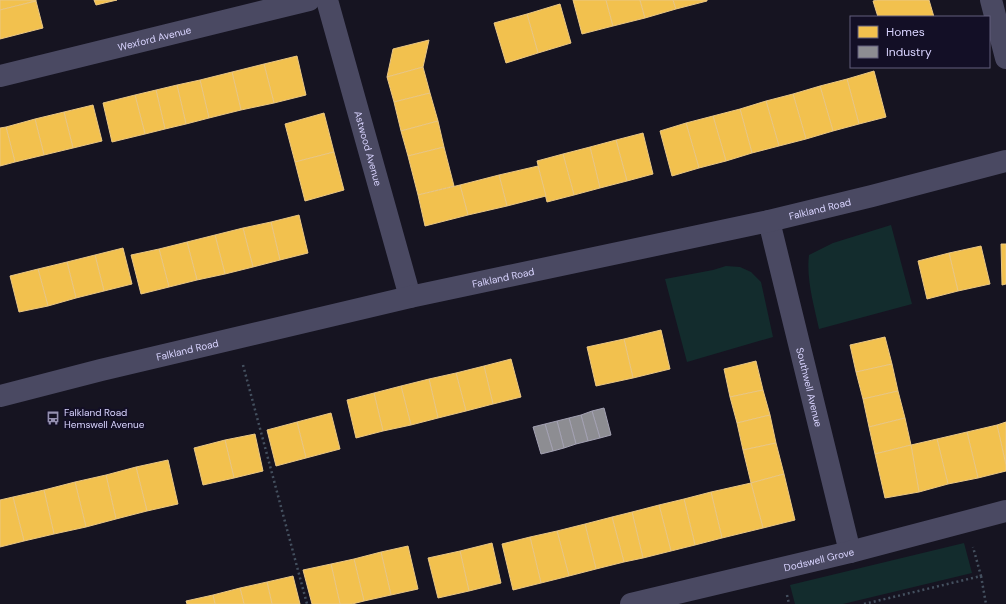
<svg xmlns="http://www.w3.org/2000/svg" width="1006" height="604" font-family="'DM Sans',sans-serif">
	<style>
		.green { fill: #132c2d }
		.homes { fill: #f2c14e; stroke: #eac783 }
		.industry { fill: #8d8d92; stroke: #a4a2b3 }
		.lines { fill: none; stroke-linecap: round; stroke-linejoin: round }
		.path { stroke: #44505f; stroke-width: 2.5; stroke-dasharray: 2 3; stroke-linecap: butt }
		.minor { stroke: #4a4962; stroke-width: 22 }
		.labels { text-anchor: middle; stroke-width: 4; stroke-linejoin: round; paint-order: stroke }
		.street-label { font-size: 10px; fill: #d9d4ff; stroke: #130f26 }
		.poi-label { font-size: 10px; fill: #d9d4ff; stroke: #130f26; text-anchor: start }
	</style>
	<rect width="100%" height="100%" fill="#161421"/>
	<g class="green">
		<path d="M891,225L912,304L819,329C814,305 806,279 809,255L833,243Z"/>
		<polygon points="726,266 740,267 751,272 761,282 773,337 687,362 665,279 713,270"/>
		<polygon points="964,543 972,573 843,604 795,604 790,585"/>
	</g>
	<g class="homes">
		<polygon points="0,0 36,0 36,1 0,10"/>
		<polygon points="94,0 117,0 96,5"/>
		<polygon points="573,0 606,0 613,26 582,34"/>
		<polygon points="606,0 640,0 645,18 613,26"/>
		<polygon points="640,0 673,0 676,9 645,18"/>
		<polygon points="673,0 707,0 707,1 676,9"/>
		<polygon points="877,0 929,0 934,17 878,17 873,1"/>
		<polygon points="36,1 43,28 0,39 0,10"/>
		<polygon points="560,4 571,43 538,53 527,14"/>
		<polygon points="527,14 538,53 506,63 494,23"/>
		<polygon points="429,40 423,67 387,77 393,49"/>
		<polygon points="297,56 306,95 274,103 264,64"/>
		<polygon points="264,64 274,103 241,110 232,72"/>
		<polygon points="423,67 430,93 394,102 387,77"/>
		<polygon points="874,71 886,117 859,124 847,79"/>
		<polygon points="232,72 241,110 209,118 200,80"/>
		<polygon points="847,79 859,124 833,131 820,86"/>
		<polygon points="200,80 209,118 186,124 177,85"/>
		<polygon points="177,85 186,124 165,129 156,90"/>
		<polygon points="820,86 833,131 806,139 793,94"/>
		<polygon points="156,90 165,129 145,134 135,95"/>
		<polygon points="430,93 438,121 401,131 394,102"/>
		<polygon points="793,94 806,139 779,146 766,101"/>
		<polygon points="135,95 145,134 112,142 103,103"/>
		<polygon points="766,101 779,146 752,153 740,109"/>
		<polygon points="93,105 102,141 73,148 64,112"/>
		<polygon points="740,109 752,153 726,161 713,116"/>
		<polygon points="64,112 73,148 44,155 35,119"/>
		<polygon points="324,113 334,152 295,162 285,124"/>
		<polygon points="713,116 726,161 699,168 686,123"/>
		<polygon points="35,119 44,155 15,162 6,127"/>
		<polygon points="438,121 444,147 408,156 401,131"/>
		<polygon points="686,123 699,168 672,176 660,131"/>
		<polygon points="6,127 15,162 0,166 0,128"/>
		<polygon points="643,133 653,174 627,181 616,140"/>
		<polygon points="616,140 627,181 600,188 590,147"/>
		<polygon points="444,147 454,186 418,195 408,156"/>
		<polygon points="590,147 600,188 574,195 563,154"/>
		<polygon points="334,152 344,190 305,201 295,162"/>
		<polygon points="563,154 574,195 547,202 537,161"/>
		<polygon points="538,166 546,196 507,206 499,175"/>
		<polygon points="499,175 507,206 468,215 460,185"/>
		<polygon points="460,185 468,215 425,226 418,195"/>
		<polygon points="299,215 308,253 280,260 271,222"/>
		<polygon points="271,222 280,260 253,267 243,228"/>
		<polygon points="243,228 253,267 225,274 215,235"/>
		<polygon points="215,235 225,274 197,280 187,242"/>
		<polygon points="187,242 197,280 169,287 159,249"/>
		<polygon points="1001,244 1006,244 1006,284 1002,285"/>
		<polygon points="981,246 990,284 958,291 949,253"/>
		<polygon points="123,248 132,284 104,291 95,255"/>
		<polygon points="159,249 169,287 141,294 131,255"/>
		<polygon points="949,253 958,291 927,299 918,261"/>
		<polygon points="95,255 104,291 76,298 67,262"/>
		<polygon points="67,262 76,298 48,306 38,269"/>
		<polygon points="38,269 48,306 19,312 10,276"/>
		<polygon points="661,330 670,369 633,378 624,339"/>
		<polygon points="885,337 892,364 856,372 850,345"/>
		<polygon points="624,339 633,378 596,386 587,347"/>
		<polygon points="511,359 521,397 493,404 484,366"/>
		<polygon points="756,361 763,390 730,397 724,369"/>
		<polygon points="892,364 898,391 863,399 856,372"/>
		<polygon points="484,366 493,404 466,411 456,373"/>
		<polygon points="456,373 466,411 438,418 429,379"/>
		<polygon points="429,379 438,418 411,425 401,386"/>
		<polygon points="401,386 411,425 383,431 374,393"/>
		<polygon points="763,390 770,415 737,423 730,397"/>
		<polygon points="898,391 905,418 869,427 863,399"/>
		<polygon points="374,393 383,431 356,438 347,400"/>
		<polygon points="331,413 340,449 306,458 297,422"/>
		<polygon points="770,415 776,443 743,450 737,423"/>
		<polygon points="905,418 911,445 875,454 869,427"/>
		<polygon points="297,422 306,458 276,466 267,430"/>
		<polygon points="1006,422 1006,465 997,425"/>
		<polygon points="997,425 1006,465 1006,471 978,478 967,432"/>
		<polygon points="967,432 978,478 948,484 937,439"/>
		<polygon points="255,434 263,471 234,478 225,440"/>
		<polygon points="937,439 948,484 919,492 911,445"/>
		<polygon points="225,440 234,478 203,485 194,448"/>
		<polygon points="776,443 784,474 751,483 743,450"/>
		<polygon points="911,445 919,492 885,498 875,454"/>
		<polygon points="168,460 178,504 147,511 136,467"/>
		<polygon points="136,467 147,511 116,519 106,475"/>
		<polygon points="784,474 795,520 763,528 751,483"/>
		<polygon points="106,475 116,519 86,527 75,482"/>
		<polygon points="75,482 86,527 54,534 44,490"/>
		<polygon points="751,483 763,528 722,538 711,492"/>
		<polygon points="44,490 54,534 24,541 13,497"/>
		<polygon points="711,492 722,538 695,545 684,499"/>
		<polygon points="13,497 24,541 0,547 0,500"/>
		<polygon points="684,499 695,545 671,551 659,505"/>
		<polygon points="659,505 671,551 643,558 632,512"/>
		<polygon points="632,512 643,558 624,562 612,517"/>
		<polygon points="612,517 624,562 596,569 585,524"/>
		<polygon points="585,524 596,569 569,576 557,531"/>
		<polygon points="557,531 569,576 541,583 530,537"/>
		<polygon points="530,537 541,583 513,590 502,544"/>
		<polygon points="492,543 501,583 469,591 460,551"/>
		<polygon points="408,546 418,589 391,595 381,552"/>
		<polygon points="460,551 469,591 438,598 428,558"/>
		<polygon points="381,552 391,595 364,601 354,559"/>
		<polygon points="354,559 364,601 352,604 340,604 331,564"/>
		<polygon points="331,564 340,604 312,604 303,570"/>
		<polygon points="293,576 300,604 272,604 267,582"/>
		<polygon points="267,582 272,604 244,604 240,588"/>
		<polygon points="240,588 244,604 215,604 213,595"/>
		<polygon points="213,595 215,604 187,604 186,601"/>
	</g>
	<g class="industry">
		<polygon points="604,408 611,435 600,438 592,411"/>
		<polygon points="592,411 600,438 588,441 581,415"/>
		<polygon points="581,415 588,441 576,444 569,418"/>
		<polygon points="569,418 576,444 564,448 557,421"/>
		<polygon points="557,421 564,448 553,451 545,424"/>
		<polygon points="545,424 553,451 541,454 533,427"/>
	</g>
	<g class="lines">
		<g class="path">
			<polyline points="243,365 307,604"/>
			<polyline points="981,576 986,604"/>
			<polyline points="787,595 789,604"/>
			<polyline points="864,604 981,576 973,547"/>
		</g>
		<g class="minor">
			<path id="s1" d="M327,0L410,297"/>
			<polyline points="991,0 1006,58"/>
			<path id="s2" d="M0,76L309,0"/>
			<path id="s3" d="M769,221L850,552"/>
			<path id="s4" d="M0,396L101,370L410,297L769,221L872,196L1006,161"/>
			<path id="s5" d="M631,604L850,552L1006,511"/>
		</g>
	</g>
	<defs>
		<g id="bus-bare" transform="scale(1.08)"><path d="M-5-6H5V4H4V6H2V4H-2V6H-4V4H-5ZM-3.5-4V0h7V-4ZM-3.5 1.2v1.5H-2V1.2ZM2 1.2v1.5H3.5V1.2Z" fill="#9591b1" stroke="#130f26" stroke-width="2.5" paint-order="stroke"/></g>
	</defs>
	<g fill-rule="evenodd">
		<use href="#bus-bare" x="53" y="418"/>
	</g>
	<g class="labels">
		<g class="street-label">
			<text dy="4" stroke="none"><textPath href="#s2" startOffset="159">Wexford Avenue</textPath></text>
			<text dy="4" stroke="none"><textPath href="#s1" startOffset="154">Astwood Avenue</textPath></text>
			<text dy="4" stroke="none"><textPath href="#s4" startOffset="841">Falkland Road</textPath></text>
			<text dy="4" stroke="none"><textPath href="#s4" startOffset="517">Falkland Road</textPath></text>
			<text dy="4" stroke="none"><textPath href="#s4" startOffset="193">Falkland Road</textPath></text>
			<text dy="4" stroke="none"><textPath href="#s3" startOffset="171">Southwell Avenue</textPath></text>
			<text dy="4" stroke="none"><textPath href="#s5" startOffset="193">Dodswell Grove</textPath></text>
		</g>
		<g class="poi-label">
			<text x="64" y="416">Falkland Road<tspan x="64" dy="12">Hemswell Avenue</tspan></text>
		</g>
	</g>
	<rect x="850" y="16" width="140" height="52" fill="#130f26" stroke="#625e7d"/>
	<rect x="858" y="26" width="20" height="12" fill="#f2c14e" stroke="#625e7d"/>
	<text x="886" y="36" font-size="12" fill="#d9d4ff">Homes</text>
	<rect x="858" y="46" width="20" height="12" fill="#8d8d92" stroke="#625e7d"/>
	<text x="886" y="56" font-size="12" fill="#d9d4ff">Industry</text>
</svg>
